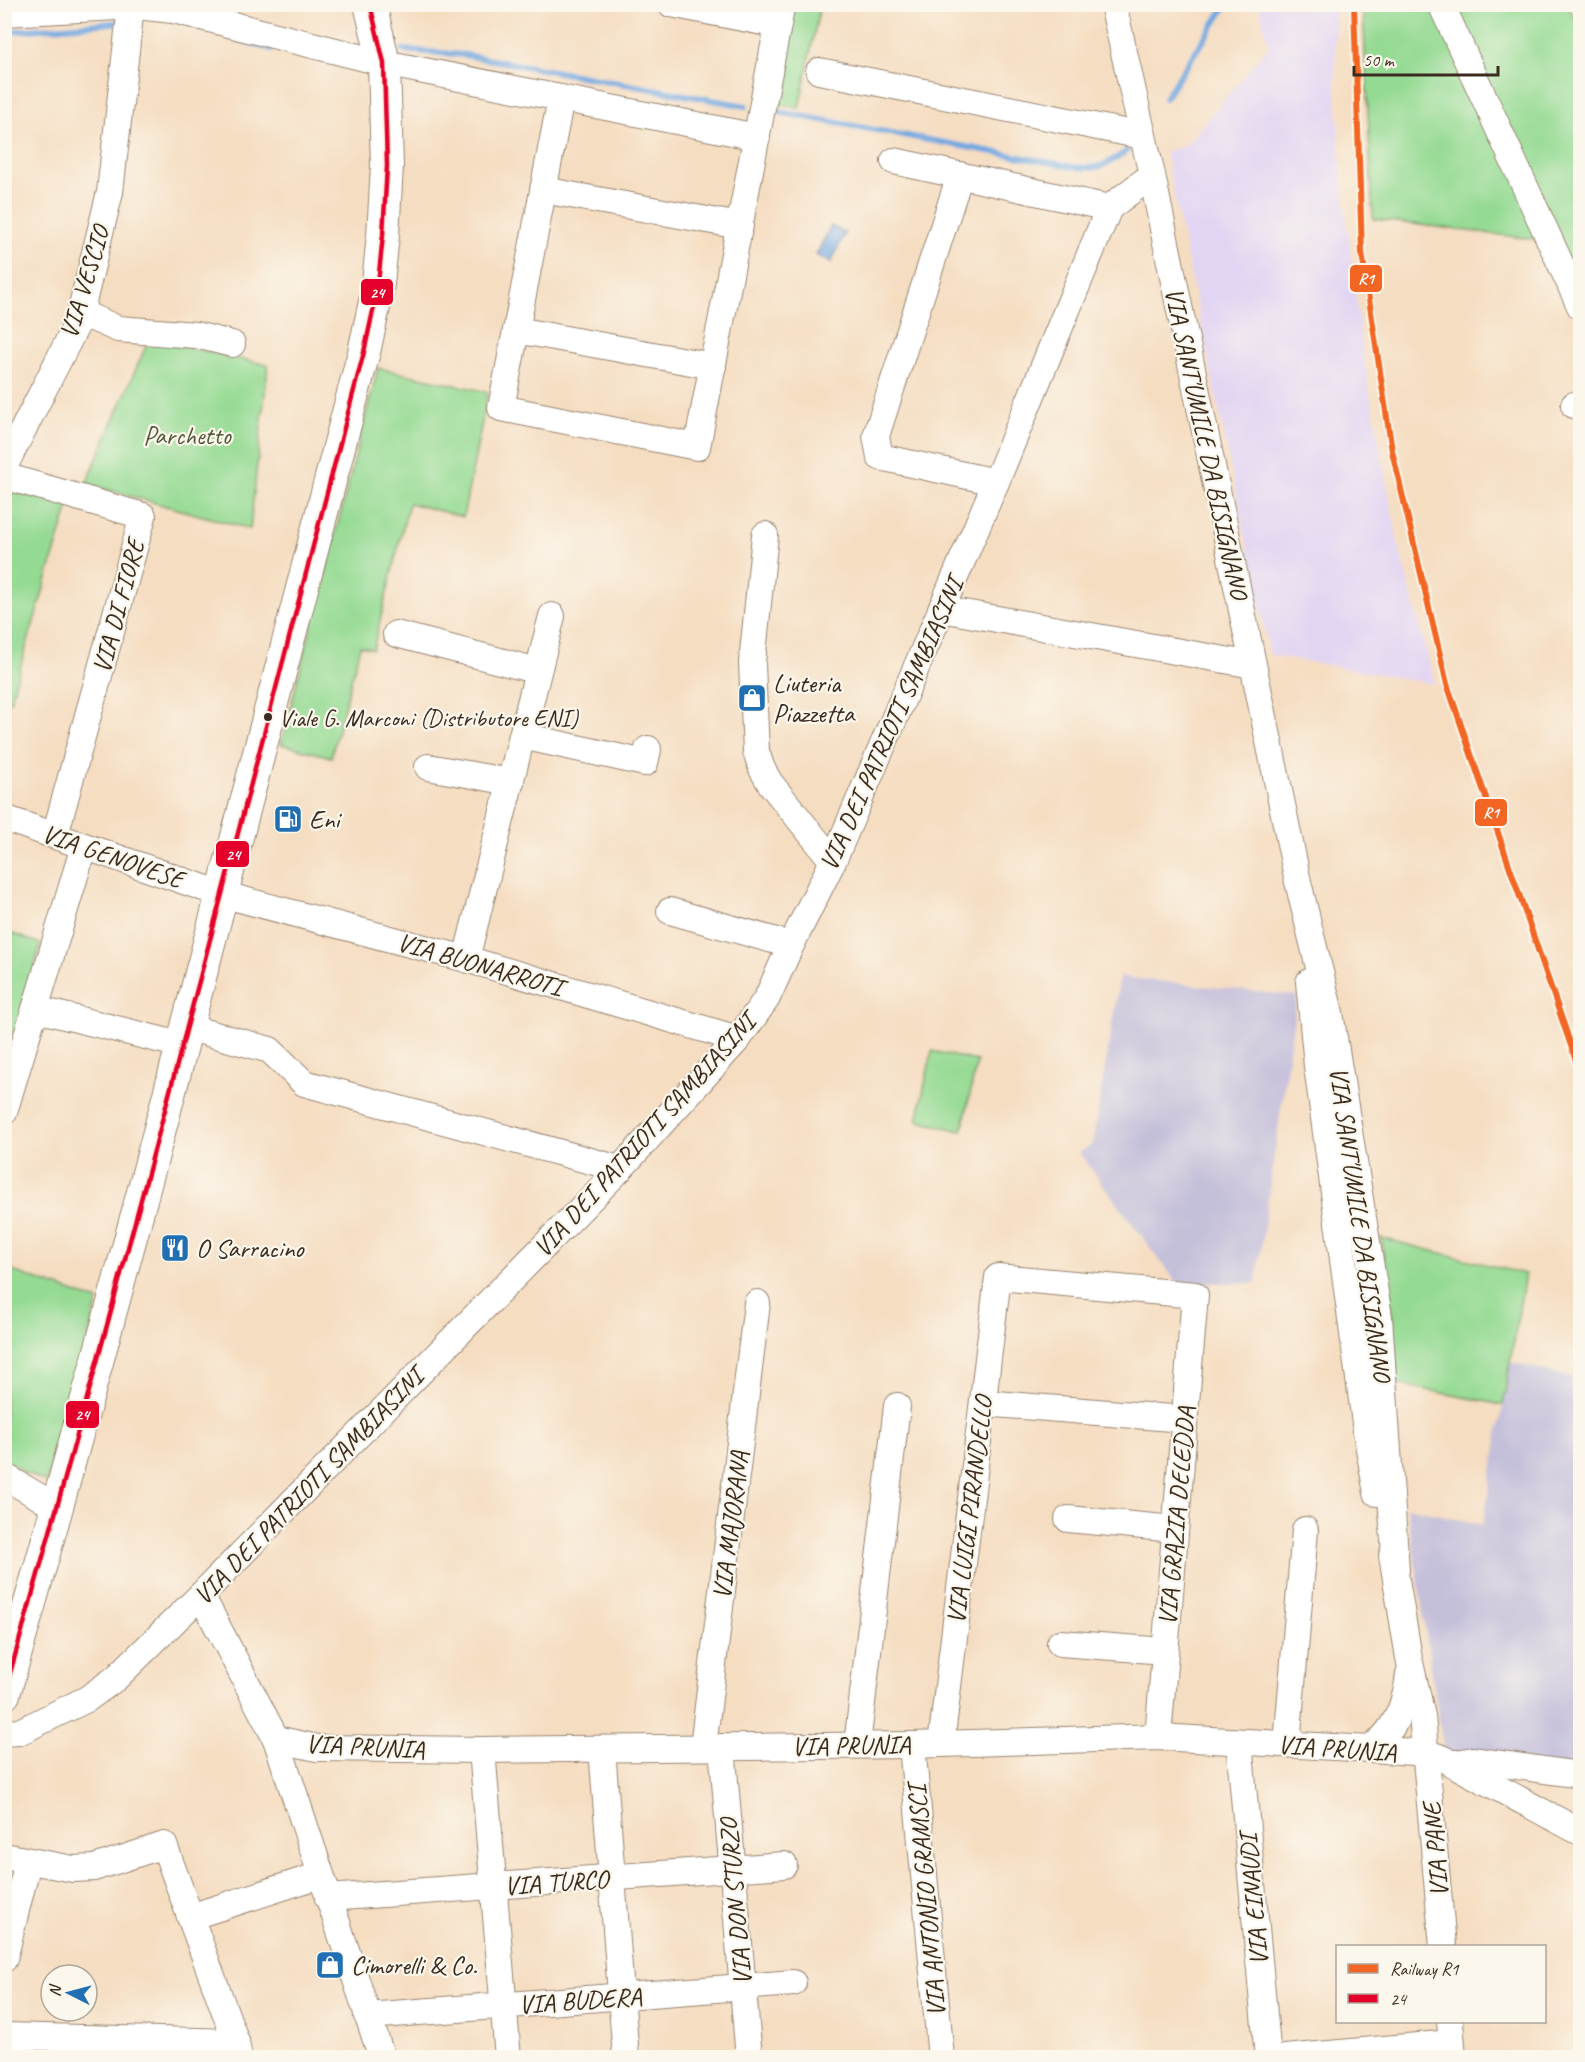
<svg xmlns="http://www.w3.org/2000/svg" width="1585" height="2062" font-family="Caveat,sans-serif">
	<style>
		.built { fill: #e2d4f3 }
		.industrial { fill: #c5c0da }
		.green { fill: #94da93; stroke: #688258; stroke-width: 1.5 }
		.water { fill: #75a8e1; stroke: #586980; stroke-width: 1.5 }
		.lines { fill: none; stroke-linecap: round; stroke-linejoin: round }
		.stream { stroke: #75a8e1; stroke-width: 6 }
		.minor-casing { stroke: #988470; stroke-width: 28 }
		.major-casing { stroke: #988470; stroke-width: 34 }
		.minor { stroke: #fff; stroke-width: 26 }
		.major { stroke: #fff; stroke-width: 32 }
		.bus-1-casing { stroke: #fbf7ec; stroke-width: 9 }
		.bus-1 { stroke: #e4002b; stroke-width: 4.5 }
		.rail-1-casing { stroke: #fbf7ec; stroke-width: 10 }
		.rail-1 { stroke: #f26522; stroke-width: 6 }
		.bus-dot { fill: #3b2a1e; stroke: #fbf7ec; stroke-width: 2 }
		.labels { text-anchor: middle; stroke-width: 4.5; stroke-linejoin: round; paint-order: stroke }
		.bus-label { font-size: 24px; fill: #3b2a1e; stroke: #fbf7ec; text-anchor: start }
		.street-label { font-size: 26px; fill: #3b2a1e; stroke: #fbf7ec }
		.park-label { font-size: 26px; fill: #51563b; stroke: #fbf7ec }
		.poi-label { font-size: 26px; fill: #3b2a1e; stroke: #fbf7ec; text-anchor: start }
		.line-badge { stroke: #fbf7ec; stroke-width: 2 }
		.badge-label { font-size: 16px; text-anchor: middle; font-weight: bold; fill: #fff }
	</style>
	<rect width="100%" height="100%" fill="#fbf7ec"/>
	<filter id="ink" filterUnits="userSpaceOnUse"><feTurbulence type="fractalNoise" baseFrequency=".0167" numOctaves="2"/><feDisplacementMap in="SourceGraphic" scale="12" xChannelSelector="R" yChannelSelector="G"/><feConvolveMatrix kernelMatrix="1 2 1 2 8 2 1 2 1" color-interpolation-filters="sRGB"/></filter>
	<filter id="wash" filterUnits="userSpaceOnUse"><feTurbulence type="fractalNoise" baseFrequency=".008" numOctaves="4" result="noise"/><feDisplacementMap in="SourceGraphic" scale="24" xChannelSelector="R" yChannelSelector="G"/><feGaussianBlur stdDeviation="1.35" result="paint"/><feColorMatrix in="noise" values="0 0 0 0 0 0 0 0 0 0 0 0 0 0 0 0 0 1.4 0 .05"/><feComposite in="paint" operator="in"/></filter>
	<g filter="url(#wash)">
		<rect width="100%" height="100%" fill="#f5ddc1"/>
		<polygon class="built" points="1259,5 1335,5 1335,78 1342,182 1363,356 1398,543 1435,684 1270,655 1165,152 1186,145 1269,46"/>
		<g class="industrial">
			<polygon points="1120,977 1297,996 1256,1283 1177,1283 1079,1153 1092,1145"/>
			<polygon points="1510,1362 1580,1380 1580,1787 1444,1753 1407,1507 1483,1525"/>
		</g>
		<g class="green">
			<polygon points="791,5 820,5 799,108 773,103"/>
			<polygon points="1363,5 1567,5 1580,27 1580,293 1556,242 1373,219"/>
			<polygon points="149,339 268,365 250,529 86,484"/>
			<polygon points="378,368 488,392 463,517 409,503 373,649 360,646 331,757 281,744"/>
			<polygon points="6,490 69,505 10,701 4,699"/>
			<polygon points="5,931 41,944 5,1066"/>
			<polygon points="932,1051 977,1061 962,1131 917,1121"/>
			<polygon points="1381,1238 1525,1274 1503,1405 1397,1384 1392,1311"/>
			<polygon points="4,1268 98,1301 46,1482 25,1473 5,1460"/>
		</g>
		<polygon class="water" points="831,226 845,233 831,263 816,255"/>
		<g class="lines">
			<g class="stream">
				<polyline points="4,32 123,22"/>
				<polyline points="228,36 271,49"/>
				<polyline points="403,50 465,55 746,106"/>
				<polyline points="1165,98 1227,4"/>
				<path d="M773,111L1074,167C1100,170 1106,165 1127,151"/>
			</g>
		</g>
	</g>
	<g filter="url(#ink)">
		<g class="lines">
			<g class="minor-casing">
				<g id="minor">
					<polyline points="671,4 778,25"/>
					<polyline points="1113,4 1152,175 1298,882 1330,1013 1379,1317 1396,1570"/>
					<polyline points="1441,4 1580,306"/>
					<polyline points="4,13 136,6 173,10 384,63 757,137"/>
					<polyline points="819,71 1143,136"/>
					<polyline points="561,98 501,408 697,447 782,4"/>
					<polyline points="894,161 1109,208"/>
					<polyline points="960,175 876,436 880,457 996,482"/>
					<polyline points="543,190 740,226"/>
					<polyline points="81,313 118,329 196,335 232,344"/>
					<polyline points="516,330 713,366"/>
					<polyline points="1574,405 1580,406"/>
					<polyline points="4,467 78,322 110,192 131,6"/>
					<polyline points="4,476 143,516 55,835"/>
					<polyline points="765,535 752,663 753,687 756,751 762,769 770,783 833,861"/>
					<polyline points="941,609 1253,665"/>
					<polyline points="396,634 538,671"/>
					<polyline points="522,736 645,763 648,749"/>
					<polyline points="428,767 511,782"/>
					<polyline points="4,818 221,894 466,959 738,1039"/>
					<polyline points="670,911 791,945"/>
					<polyline points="466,959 552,616"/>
					<polyline points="1309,982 1317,1066 1367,1438 1377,1493"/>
					<polyline points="36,1009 181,1045"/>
					<polyline points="186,1027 270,1050 304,1083 620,1169"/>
					<polyline points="4,1112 84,846"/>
					<polyline points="983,1403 1184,1419"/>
					<polyline points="4,1476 58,1508"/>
					<polyline points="1068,1519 1175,1529"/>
					<polyline points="1392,1555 1409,1658 1422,1716 1443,1946"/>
					<polyline points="201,1595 276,1739 382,2058"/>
					<polyline points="1060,1643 1165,1651"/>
					<polyline points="4,1733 19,1732 87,1699 116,1678 201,1595 620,1169 738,1039 767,998 791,945 833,861 996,482 1109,208 1152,175"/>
					<polyline points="276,1739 317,1748 482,1750 912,1745 1158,1737 1370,1749 1427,1753 1442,1758 1580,1832"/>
					<polyline points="1239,1742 1268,2058"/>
					<polyline points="941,1744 998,1277 1195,1295 1158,1737"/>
					<polyline points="1287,1744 1305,1530"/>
					<polyline points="857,1745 897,1406"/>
					<polyline points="912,1745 941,2058"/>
					<polyline points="703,1747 757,1303"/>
					<polyline points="722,1747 749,2058"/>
					<polyline points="602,1749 626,2058"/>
					<path d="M1370,1749C1396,1731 1406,1704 1409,1674"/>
					<polyline points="482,1750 508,2058"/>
					<polyline points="1452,1764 1473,1760 1580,1775"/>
					<polyline points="4,1856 73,1869 94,1868 164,1845 236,2042 239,2058"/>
					<polyline points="328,1898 784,1865"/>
					<polyline points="190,1917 320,1875"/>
					<polyline points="4,1959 28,1862"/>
					<polyline points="367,2016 793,1983"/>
					<polyline points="1450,2022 1453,2058"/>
					<polyline points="4,2036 236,2042"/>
					<polyline points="1285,2058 1451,2043"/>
				</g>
			</g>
			<g class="major-casing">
				<path id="major" d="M4,1694C132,1249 246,800 364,352L377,293L383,235L387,166L384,63L370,4"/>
			</g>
			<use href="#minor" class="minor"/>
			<use href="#major" class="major"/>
			<g class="bus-1-casing">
				<path id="bus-1" d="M4,1694C132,1249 246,800 364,352L377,293L383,235L387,166L384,63L370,4"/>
			</g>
			<use href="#bus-1" class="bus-1"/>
			<g class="rail-1-casing">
				<polyline id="rail-1" points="1354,4 1362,253 1392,451 1447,684 1580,1072"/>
			</g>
			<use href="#rail-1" class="rail-1"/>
		</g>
	</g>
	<defs>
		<g id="shop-square" transform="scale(1.5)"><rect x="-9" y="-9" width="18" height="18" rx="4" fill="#1f6fb2" stroke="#fbf7ec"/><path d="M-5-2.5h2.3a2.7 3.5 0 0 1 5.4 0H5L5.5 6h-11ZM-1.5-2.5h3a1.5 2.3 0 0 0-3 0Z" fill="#fff"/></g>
		<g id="fuel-square" transform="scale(1.5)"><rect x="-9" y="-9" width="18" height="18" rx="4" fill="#1f6fb2" stroke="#fbf7ec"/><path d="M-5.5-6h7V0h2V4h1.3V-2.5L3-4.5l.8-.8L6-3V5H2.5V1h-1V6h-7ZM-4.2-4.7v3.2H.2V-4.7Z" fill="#fff"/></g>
		<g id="restaurant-square" transform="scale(1.5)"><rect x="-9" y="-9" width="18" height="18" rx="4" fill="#1f6fb2" stroke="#fbf7ec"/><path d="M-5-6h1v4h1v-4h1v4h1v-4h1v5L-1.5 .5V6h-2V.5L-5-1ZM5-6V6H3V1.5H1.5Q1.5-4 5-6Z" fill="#fff"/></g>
	</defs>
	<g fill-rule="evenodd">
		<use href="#shop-square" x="752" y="698"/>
		<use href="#fuel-square" x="288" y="819"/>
		<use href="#restaurant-square" x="175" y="1248"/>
		<use href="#shop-square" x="330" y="1965"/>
	</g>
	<circle class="bus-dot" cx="268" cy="717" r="5"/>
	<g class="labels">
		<g class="bus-label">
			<text x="279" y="726">Viale G. Marconi (Distributore ENI)</text>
		</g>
		<g class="street-label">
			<text transform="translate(84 282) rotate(-73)" y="9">VIA VESCIO</text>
			<text transform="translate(1207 443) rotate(78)" y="9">VIA SANT'UMILE DA BISIGNANO</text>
			<text transform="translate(118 606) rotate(-75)" y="9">VIA DI FIORE</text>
			<text transform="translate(891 724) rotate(-66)" y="9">VIA DEI PATRIOTI SAMBIASINI</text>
			<text transform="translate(113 856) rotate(19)" y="9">VIA GENOVESE</text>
			<text transform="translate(480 964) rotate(16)" y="9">VIA BUONARROTI</text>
			<text transform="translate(644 1135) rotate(-48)" y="9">VIA DEI PATRIOTI SAMBIASINI</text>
			<text transform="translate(1361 1224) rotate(82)" y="9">VIA SANT'UMILE DA BISIGNANO</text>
			<text transform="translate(308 1486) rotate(-46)" y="9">VIA DEI PATRIOTI SAMBIASINI</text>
			<text transform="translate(969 1510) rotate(-83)" y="9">VIA LUIGI PIRANDELLO</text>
			<text transform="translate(1176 1516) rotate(-85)" y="9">VIA GRAZIA DELEDDA</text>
			<text transform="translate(730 1525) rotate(-83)" y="9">VIA MAJORANA</text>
			<text transform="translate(851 1745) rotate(-1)" y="9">VIA PRUNIA</text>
			<text transform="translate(365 1746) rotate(3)" y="9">VIA PRUNIA</text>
			<text transform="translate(1337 1748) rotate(4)" y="9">VIA PRUNIA</text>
			<text transform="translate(1435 1850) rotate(-95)" y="9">VIA PANE</text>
			<text transform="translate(556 1882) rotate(-4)" y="9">VIA TURCO</text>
			<text transform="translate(1253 1900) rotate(-95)" y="9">VIA EINAUDI</text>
			<text transform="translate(926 1901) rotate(-95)" y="9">VIA ANTONIO GRAMSCI</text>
			<text transform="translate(735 1902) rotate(-95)" y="9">VIA DON STURZO</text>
			<text transform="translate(580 2000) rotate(-4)" y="9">VIA BUDERA</text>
		</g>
		<g class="park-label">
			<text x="187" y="444">Parchetto</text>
		</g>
		<g class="poi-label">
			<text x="773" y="692">Liuteria<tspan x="773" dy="30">Piazzetta</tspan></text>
			<text x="309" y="828">Eni</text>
			<text x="196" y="1257">O Sarracino</text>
			<text x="351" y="1974">Cimorelli &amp; Co.</text>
		</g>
	</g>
	<g class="line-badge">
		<rect x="1349" y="264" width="34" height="29" rx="6" fill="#f26522"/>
		<rect x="360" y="278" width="34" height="28" rx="6" fill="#e4002b"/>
		<rect x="1474" y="798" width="34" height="29" rx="6" fill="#f26522"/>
		<rect x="215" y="840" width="35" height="28" rx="6" fill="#e4002b"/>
		<rect x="65" y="1400" width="35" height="29" rx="6" fill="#e4002b"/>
	</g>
	<g class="badge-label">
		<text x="1366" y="284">R1</text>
		<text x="377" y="298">24</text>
		<text x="1491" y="818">R1</text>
		<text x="233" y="860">24</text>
		<text x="82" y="1420">24</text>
	</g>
	<rect width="1585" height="2062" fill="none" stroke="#fbf7ec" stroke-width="24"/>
	<rect x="1336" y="1945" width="210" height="78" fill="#fbf7ec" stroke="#aea59a" stroke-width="1.5"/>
	<rect x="1348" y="1964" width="30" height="9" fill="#f26522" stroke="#aea59a" stroke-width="1.5"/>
	<text x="1390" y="1975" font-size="18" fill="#3b2a1e">Railway R1</text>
	<rect x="1348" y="1994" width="30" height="9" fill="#e4002b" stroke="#aea59a" stroke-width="1.5"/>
	<text x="1390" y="2005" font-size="18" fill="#3b2a1e">24</text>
	<g transform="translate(69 1993) rotate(276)"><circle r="28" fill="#fbf7ec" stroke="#aea59a" stroke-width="1.5"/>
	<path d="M0-4.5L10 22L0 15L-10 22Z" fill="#1f6fb2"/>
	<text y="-9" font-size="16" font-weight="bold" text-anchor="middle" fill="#3b2a1e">N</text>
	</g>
	<path d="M1354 66v9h144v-9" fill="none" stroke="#3b2a1e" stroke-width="3"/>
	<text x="1363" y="66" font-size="18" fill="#3b2a1e" stroke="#fbf7ec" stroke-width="4.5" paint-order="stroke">50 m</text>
</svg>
